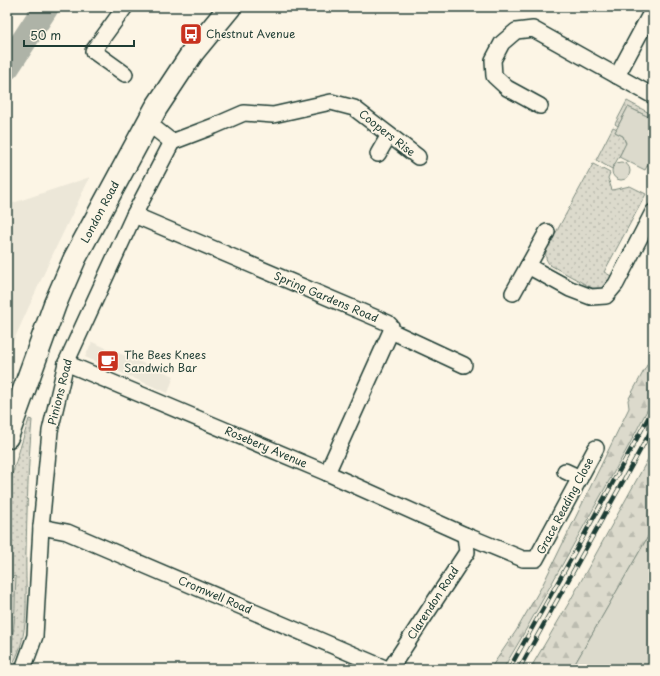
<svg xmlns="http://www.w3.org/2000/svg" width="660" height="676" font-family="'Playpen Sans',sans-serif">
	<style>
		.built { fill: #ece7d8 }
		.grass { fill: url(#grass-dots); stroke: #7e8c80 }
		.forest { fill: url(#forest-firs); stroke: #7e8c80 }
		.green { fill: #dcdacc; stroke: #7e8c80 }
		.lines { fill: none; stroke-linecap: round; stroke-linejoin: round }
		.river { stroke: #aeb3a7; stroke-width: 26 }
		.minor-casing { stroke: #1f3d34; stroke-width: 18 }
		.primary-casing { stroke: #1f3d34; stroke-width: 25 }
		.minor { stroke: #fcf5e5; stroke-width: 15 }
		.primary { stroke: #fcf5e5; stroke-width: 22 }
		.rail-casing { stroke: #1f3d34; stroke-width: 4.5 }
		.rail { stroke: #fcf5e5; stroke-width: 3; stroke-dasharray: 9; stroke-linecap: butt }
		.labels { text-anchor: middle; stroke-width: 3.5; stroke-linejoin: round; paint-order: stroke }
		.poi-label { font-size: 11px; fill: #1f3d34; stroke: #fcf5e5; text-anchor: start }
		.street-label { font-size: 11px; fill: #1f3d34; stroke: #fcf5e5 }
	</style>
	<defs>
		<pattern id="grass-dots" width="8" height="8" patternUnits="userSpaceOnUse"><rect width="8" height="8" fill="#dcdacc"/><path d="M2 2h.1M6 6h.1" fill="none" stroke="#bcbcb0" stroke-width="1.8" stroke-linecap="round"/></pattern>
		<pattern id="forest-firs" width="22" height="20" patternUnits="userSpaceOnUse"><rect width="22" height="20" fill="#dcdacc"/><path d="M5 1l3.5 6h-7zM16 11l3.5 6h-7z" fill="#bcbcb0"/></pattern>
	</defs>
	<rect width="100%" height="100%" fill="#fcf5e5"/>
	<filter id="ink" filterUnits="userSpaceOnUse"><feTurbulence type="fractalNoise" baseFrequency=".025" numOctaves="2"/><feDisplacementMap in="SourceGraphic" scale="8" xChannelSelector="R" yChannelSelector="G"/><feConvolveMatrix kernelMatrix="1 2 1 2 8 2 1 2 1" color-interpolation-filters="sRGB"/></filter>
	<g filter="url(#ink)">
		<g class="built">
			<polygon points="90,177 51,258 7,355 7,205"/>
			<polygon points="92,342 174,376 168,393 85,357"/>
		</g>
		<g class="grass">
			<polygon points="627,101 653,115 653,119 628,107 618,126 615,124"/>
			<polygon points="613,127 617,129 615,132 623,136 626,144 612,169 596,160"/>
			<path d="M593,164L610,173L608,178L612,190L630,186L646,194L604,272L613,277C609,286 602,289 592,288L550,265C546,260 545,257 546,251Z"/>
			<path d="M29,419L32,420C28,464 27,509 26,553C25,584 30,624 18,653C16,658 13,664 10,669H7V491Z"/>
		</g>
		<g class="forest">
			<polygon points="653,354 653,399 628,447 519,642 503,669 490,669 516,631 542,586 629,408 628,400"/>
			<polygon points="653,450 653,528 572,669 530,669 570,601"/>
			<path d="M14,576L16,577C14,603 17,633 7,656V583Z"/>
		</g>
		<g class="green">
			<polygon points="628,107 653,119 653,155 645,170 619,157 626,143 623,136 615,132"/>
			<circle cx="621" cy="171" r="9"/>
			<polygon points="653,528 653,669 572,669"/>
		</g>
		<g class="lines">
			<polyline class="river" points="7,67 46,7"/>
			<g class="minor-casing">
				<g id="minor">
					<polyline points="125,7 93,51 125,74"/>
					<polyline points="617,76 653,9"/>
					<polyline points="540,106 507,88 494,76 493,60 502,43 516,31 533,29 653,96"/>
					<polyline points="148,123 172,142"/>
					<polyline points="172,142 214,126 244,113 273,115 331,102 354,108 418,157"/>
					<polyline points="378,154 389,135"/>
					<polyline points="134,215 388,323 391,326 391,331 327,473"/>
					<polyline points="528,266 570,289 591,297 606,296 616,284 653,212"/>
					<polyline points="513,293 547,232"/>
					<polyline points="391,331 464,365"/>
					<polyline points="66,363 327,473 465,535 523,559 536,559 596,448"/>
					<polyline points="565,471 580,478"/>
					<polyline points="41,527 67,532 387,669"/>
					<polyline points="23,669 35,636 41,527 50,431 66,363 134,215 172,142"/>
					<polyline points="390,669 467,552 465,535"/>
				</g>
			</g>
			<g class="primary-casing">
				<polyline id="primary" points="7,437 55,304 75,258 156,108 193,52 230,7"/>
			</g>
			<use href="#minor" class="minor"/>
			<use href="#primary" class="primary"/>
			<g class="rail-casing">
				<g id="rail">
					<polyline points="509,669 571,559 653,409"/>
					<polyline points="519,669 653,427"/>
				</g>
			</g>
			<use href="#rail" class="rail"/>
		</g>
	</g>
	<defs>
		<g id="bus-square" transform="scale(1.15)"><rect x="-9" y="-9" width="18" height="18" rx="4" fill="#c8321e" stroke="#fcf5e5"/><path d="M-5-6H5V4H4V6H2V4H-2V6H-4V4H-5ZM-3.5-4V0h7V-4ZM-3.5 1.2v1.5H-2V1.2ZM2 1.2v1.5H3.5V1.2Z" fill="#fff"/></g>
		<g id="cafe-square" transform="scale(1.15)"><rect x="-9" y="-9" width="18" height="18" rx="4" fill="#c8321e" stroke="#fcf5e5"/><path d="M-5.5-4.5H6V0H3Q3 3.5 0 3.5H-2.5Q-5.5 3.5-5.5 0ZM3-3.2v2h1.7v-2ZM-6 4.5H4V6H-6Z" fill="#fff"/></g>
	</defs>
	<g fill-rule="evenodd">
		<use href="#bus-square" x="191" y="34"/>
		<use href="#cafe-square" x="108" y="361"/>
	</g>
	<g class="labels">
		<g class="poi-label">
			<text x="206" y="38">Chestnut Avenue</text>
			<text x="124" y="359">The Bees Knees<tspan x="124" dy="13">Sandwich Bar</tspan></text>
		</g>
		<g class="street-label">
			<text transform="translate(387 133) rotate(38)" y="4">Coopers Rise</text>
			<text transform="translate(100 212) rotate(-62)" y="4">London Road</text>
			<text transform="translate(326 297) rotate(23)" y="4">Spring Gardens Road</text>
			<text transform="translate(60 392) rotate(-76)" y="4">Pinions Road</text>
			<text transform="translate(266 447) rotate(23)" y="4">Rosebery Avenue</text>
			<text transform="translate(565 506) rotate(-62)" y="4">Grace Reading Close</text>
			<text transform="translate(215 595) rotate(23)" y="4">Cromwell Road</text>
			<text transform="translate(433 603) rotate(-57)" y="4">Clarendon Road</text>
		</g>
	</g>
	<rect width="660" height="676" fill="none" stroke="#fcf5e5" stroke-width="24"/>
	<rect x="12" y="12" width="636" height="652" fill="none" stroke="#1f3d34" stroke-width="1.5" filter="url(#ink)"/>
	<path d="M24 40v6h110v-6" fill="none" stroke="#1f3d34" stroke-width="2"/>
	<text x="30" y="40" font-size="12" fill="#1f3d34" stroke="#fcf5e5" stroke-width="3" paint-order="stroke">50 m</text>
</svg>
